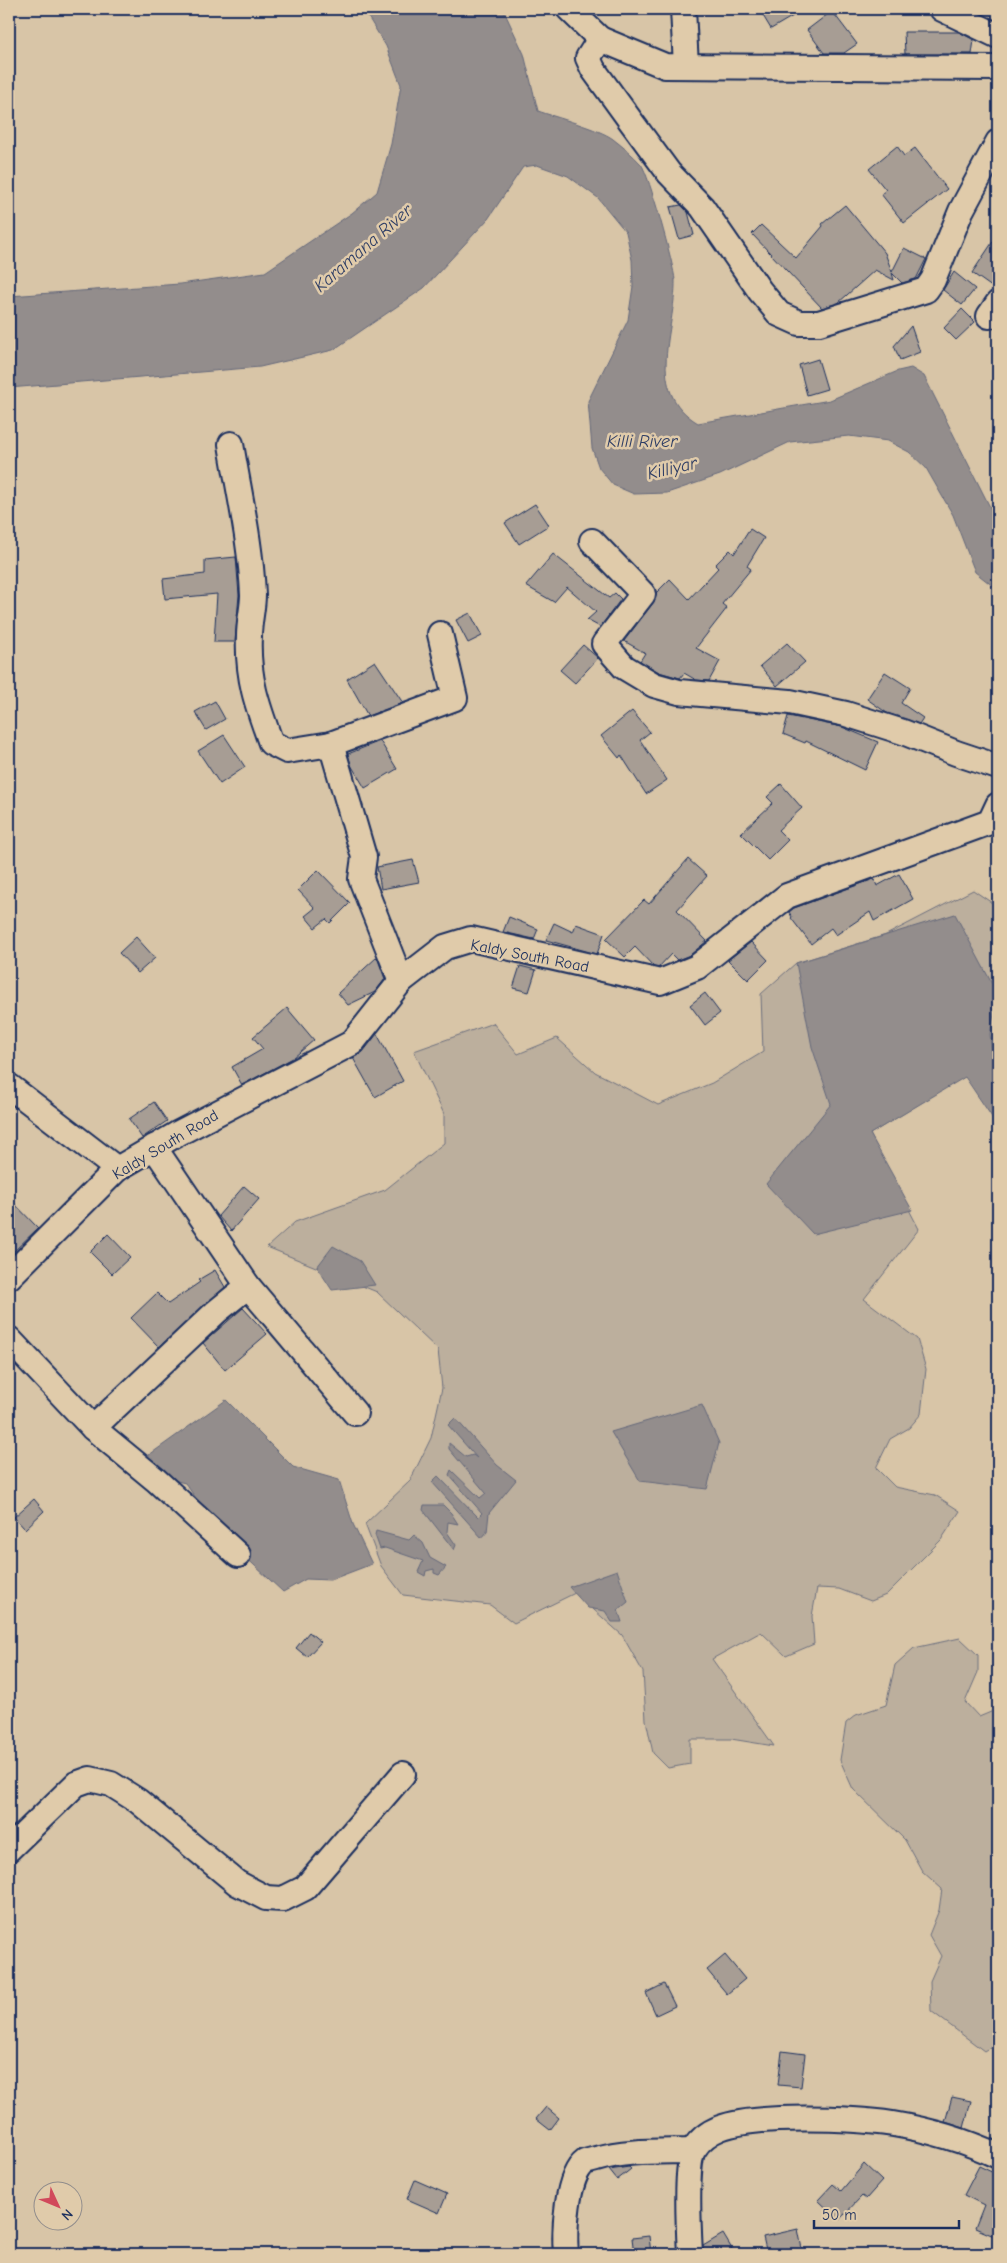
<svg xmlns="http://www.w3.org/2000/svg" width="1007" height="2263" font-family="'Comic Neue',sans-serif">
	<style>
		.green { fill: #bcaf9d; stroke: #6c6f7e }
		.water { fill: #938d8c; stroke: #63677a }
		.building { fill: #a79d94; stroke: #1b2f5e }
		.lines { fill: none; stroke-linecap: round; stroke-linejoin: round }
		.minor-casing { stroke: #1b2f5e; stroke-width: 28 }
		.minor { stroke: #e0cbaa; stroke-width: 24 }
		.labels { text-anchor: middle; stroke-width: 5; stroke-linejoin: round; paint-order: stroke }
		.street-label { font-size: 16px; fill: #1b2f5e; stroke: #e0cbaa }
		.water-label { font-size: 18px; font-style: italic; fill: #2d3d65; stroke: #e0cbaa }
	</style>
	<rect width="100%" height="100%" fill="#d8c5a7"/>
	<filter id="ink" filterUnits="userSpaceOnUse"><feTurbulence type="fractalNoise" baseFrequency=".02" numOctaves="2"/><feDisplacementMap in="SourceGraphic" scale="10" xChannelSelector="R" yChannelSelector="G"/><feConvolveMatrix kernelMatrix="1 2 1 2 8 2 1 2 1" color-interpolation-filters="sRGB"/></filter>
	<g filter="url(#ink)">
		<g class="green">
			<polygon points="973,890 998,907 998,1070 965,1076 870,1134 919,1229 864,1299 917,1339 926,1369 921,1414 909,1428 890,1439 876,1468 895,1487 935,1495 960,1511 941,1540 886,1595 871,1601 839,1589 817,1588 812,1616 814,1644 786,1656 761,1632 712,1659 774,1746 731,1739 690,1739 690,1764 668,1768 653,1753 646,1720 643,1672 622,1635 575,1593 514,1623 490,1605 403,1595 381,1566 365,1524 410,1481 431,1438 442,1388 438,1350 377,1292 267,1247 295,1222 385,1190 444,1143 444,1114 414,1051 493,1023 518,1054 557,1038 595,1072 658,1105 712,1083 763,1052 761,994 796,963 886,935"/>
			<polygon points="960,1638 978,1655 978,1672 965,1702 979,1717 998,1709 998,2042 984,2051 931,2011 930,1981 941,1956 929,1935 939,1910 942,1889 922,1871 905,1840 853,1789 840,1760 846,1723 856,1715 886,1705 895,1665 914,1648"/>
		</g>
		<g class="water">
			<path d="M363,9H503L524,54L538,111C555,117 600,129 613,139C622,146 633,155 641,164C649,174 674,266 675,280C676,331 643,390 698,423L830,400L898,371L911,368L924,376L998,523V590L975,572L953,515L926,468L909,452L888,441L849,436L790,442L720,475L667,493L634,494L613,485L599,468L592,448L588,401L628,320L633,286L632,260L626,232L598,198L568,176L537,165L523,167L488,219L424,288L333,350L260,367L9,388V296L180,284L265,272L352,213L377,192L391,144L401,85L386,46Z"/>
			<polygon points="955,914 998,995 990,1034 994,1068 998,1069 998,1126 965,1077 870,1134 912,1210 813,1234 766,1184 831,1104 812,1047 796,963"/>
			<polygon points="333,1246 360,1261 375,1285 332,1290 317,1267"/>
			<polygon points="226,1400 293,1467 339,1480 353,1524 372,1564 330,1580 306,1579 283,1592 226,1539 185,1483 143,1472 149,1455"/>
			<polygon points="702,1405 719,1443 707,1489 640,1481 611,1432"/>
			<polygon points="455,1418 497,1465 516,1480 489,1513 487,1532 482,1538 432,1482 438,1476 478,1517 482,1513 449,1475 451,1470 480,1498 486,1493 449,1449 449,1443 466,1457 473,1455 477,1458 448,1425"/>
			<polygon points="424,1505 443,1505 451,1513 458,1524 448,1522 447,1532 456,1545 454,1550 423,1510"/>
			<polygon points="376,1531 409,1540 414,1535 423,1543 430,1558 446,1567 439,1575 434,1573 434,1569 426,1571 425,1576 418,1572 423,1561 385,1548 380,1549 375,1535"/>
			<polygon points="617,1570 628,1602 618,1610 622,1622 612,1622 605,1611 588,1608 569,1587"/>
		</g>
		<g class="building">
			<polygon points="759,9 805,9 771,29"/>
			<polygon points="832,11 857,44 844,53 824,53 807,30"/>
			<polygon points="904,32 959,32 974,40 972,54 905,54"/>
			<polygon points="897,146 904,156 915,148 947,189 904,223 881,194 886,190 869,169"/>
			<polygon points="681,205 688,212 694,235 679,239 670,207"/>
			<polygon points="845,205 885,253 892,272 904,248 926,259 916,279 902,283 892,273 894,280 875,270 838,303 822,308 752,234 761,225 796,258 823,226 822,224"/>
			<polygon points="998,234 998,289 996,290 972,273"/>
			<polygon points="954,272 975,289 962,305 943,290"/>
			<polygon points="962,309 975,322 956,340 944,328"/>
			<polygon points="911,326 920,352 900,360 894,346"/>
			<polygon points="818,359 827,389 807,395 799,365"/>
			<polygon points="535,504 549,525 519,544 505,523"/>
			<polygon points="750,529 764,538 747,566 751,569 722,604 727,608 696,648 720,661 709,681 696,680 684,673 680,678 659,672 640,661 645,653 624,641 654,602 656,593 670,579 689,599 718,568 715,565 730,550 734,554"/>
			<polygon points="553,554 609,598 615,593 621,599 600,627 587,620 596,612 567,587 554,602 526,586"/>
			<polygon points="236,557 239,595 235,642 214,642 217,594 165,599 163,579 205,574 205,560"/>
			<polygon points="470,613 482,636 468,643 456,620"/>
			<polygon points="787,643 805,662 777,686 760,666"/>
			<polygon points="583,645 598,658 575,683 560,670"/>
			<polygon points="375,661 403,703 368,716 347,679"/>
			<polygon points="885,672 910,688 901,703 923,718 919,724 887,713 867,699"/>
			<polygon points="215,701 225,719 206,730 195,712"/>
			<polygon points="632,711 650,732 640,740 667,780 646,794 621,755 619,758 601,736"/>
			<polygon points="788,716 842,727 878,742 865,770 806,741 805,743 783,734"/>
			<polygon points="224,735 245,767 220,784 198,751"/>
			<polygon points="380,741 397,769 365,788 351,765 348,754"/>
			<polygon points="781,784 802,808 778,830 788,840 768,860 741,833 773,803 767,797"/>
			<polygon points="688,859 707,876 677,910 707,941 690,955 677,960 671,954 658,968 654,967 635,947 625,957 606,939 644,900 649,904"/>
			<polygon points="413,860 419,882 381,889 377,867"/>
			<polygon points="318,870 350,903 330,923 326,919 315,928 305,916 315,908 298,890"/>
			<polygon points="899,874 913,899 874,921 870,912 836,935 831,928 811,944 791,918 792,917 789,912 794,908 874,879 877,886"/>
			<polygon points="509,917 538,929 534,939 503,932"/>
			<polygon points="554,923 573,932 576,924 604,934 597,954 546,940"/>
			<polygon points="136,937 155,958 138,973 119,953"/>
			<polygon points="751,942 768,960 748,980 728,960"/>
			<polygon points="377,957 385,979 375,992 348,1005 338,993"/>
			<polygon points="520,966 536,970 529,992 513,988"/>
			<polygon points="705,993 720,1013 705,1025 690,1005"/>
			<polygon points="287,1008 314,1040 293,1058 242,1085 232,1067 263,1049 253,1037"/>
			<polygon points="377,1034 403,1081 375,1097 353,1058 363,1052"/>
			<polygon points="154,1102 167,1121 142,1138 129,1119"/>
			<polygon points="244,1186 259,1199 231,1231 218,1216"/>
			<polygon points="9,1198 38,1228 9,1256"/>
			<polygon points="108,1234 130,1257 112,1274 90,1252"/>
			<polygon points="215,1270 225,1287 159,1347 131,1318 157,1293 168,1304 200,1282 198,1280"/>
			<polygon points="243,1308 267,1334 225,1370 203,1343"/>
			<polygon points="34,1499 44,1511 25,1529 14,1517"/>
			<polygon points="309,1632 321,1642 307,1657 296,1648"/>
			<polygon points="725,1955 745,1979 727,1994 707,1970"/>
			<polygon points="664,1984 675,2006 656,2015 646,1993"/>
			<polygon points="782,2051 805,2054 801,2087 778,2085"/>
			<polygon points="952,2097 971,2101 964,2128 945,2122"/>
			<polygon points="546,2107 559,2118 550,2130 536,2119"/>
			<polygon points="864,2164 882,2181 866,2199 862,2196 839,2220 818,2200 833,2184 841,2191"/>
			<polygon points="979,2166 996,2174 998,2171 998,2226 994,2236 975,2228 984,2205 964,2195"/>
			<polygon points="629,2167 631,2169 617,2180 609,2170"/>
			<polygon points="415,2180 447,2194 439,2213 407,2199"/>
			<polygon points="798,2229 803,2254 767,2254 763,2237"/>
			<polygon points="723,2234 735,2254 704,2254 703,2246"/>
			<polygon points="649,2236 651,2254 634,2254 632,2238"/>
		</g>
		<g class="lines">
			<g class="minor-casing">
				<g id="minor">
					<polyline points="569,9 600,39 588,58 593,69 630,120 669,173 702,207 760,291 779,314 799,323 819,323 926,290 933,280 961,211 998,142"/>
					<polyline points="683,9 686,66"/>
					<polyline points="942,9 998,36"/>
					<polyline points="600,39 665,66 998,68"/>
					<polyline points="989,316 998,303"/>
					<path d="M231,444C239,493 251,544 253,595C253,608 249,622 249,636C247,677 257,705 271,743L287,751L331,744"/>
					<polyline points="592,541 643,594 604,644 624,667 654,685 679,692 790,702 846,714 903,732 956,753 998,767"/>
					<polyline points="401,981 361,879 364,857 331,744 455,698 440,634"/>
					<polyline points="9,1086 117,1169"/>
					<polyline points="154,1147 248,1286 355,1413"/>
					<polyline points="9,1277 117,1169 177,1134 352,1043 401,981 445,947 471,939 660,982 697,967 787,896 990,822 998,805"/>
					<polyline points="9,1339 93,1428 156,1480 238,1555"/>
					<polyline points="93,1428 216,1312 248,1286"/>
					<polyline points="9,1849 76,1784 90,1779 111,1784 138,1801 237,1883 266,1898 283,1899 305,1888 403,1774"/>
					<path d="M566,2254C564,2233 566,2176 585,2162C588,2161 593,2160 596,2159C627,2150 660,2152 692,2151"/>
					<path d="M690,2254C689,2235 685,2162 694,2149C700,2139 710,2132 720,2128C757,2114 853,2118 893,2124C929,2130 966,2141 998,2156"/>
				</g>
			</g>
			<use href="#minor" class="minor"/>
		</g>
	</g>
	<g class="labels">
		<g class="street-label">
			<text transform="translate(530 955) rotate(11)" y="6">Kaldy South Road</text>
			<text transform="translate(165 1144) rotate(-31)" y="6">Kaldy South Road</text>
		</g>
		<g class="water-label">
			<text transform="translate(363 248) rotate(-41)" y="6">Karamana River</text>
			<text x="642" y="447">Killi River</text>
			<text transform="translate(672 468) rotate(-13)" y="6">Killiyar</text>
		</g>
	</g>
	<rect width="1007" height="2263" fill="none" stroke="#e0cbaa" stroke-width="30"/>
	<rect x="15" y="15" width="977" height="2233" fill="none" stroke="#1b2f5e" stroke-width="2" filter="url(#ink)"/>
	<g transform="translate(58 2206) rotate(134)"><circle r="24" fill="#e0cbaa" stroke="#918d8c"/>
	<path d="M0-4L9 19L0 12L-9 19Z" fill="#d1495b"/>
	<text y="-8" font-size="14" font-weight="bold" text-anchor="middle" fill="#1b2f5e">N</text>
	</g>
	<path d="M814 2220v8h145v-8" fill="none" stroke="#1b2f5e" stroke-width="2.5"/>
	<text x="822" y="2220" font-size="15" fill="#1b2f5e" stroke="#e0cbaa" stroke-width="4" paint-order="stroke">50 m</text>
</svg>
